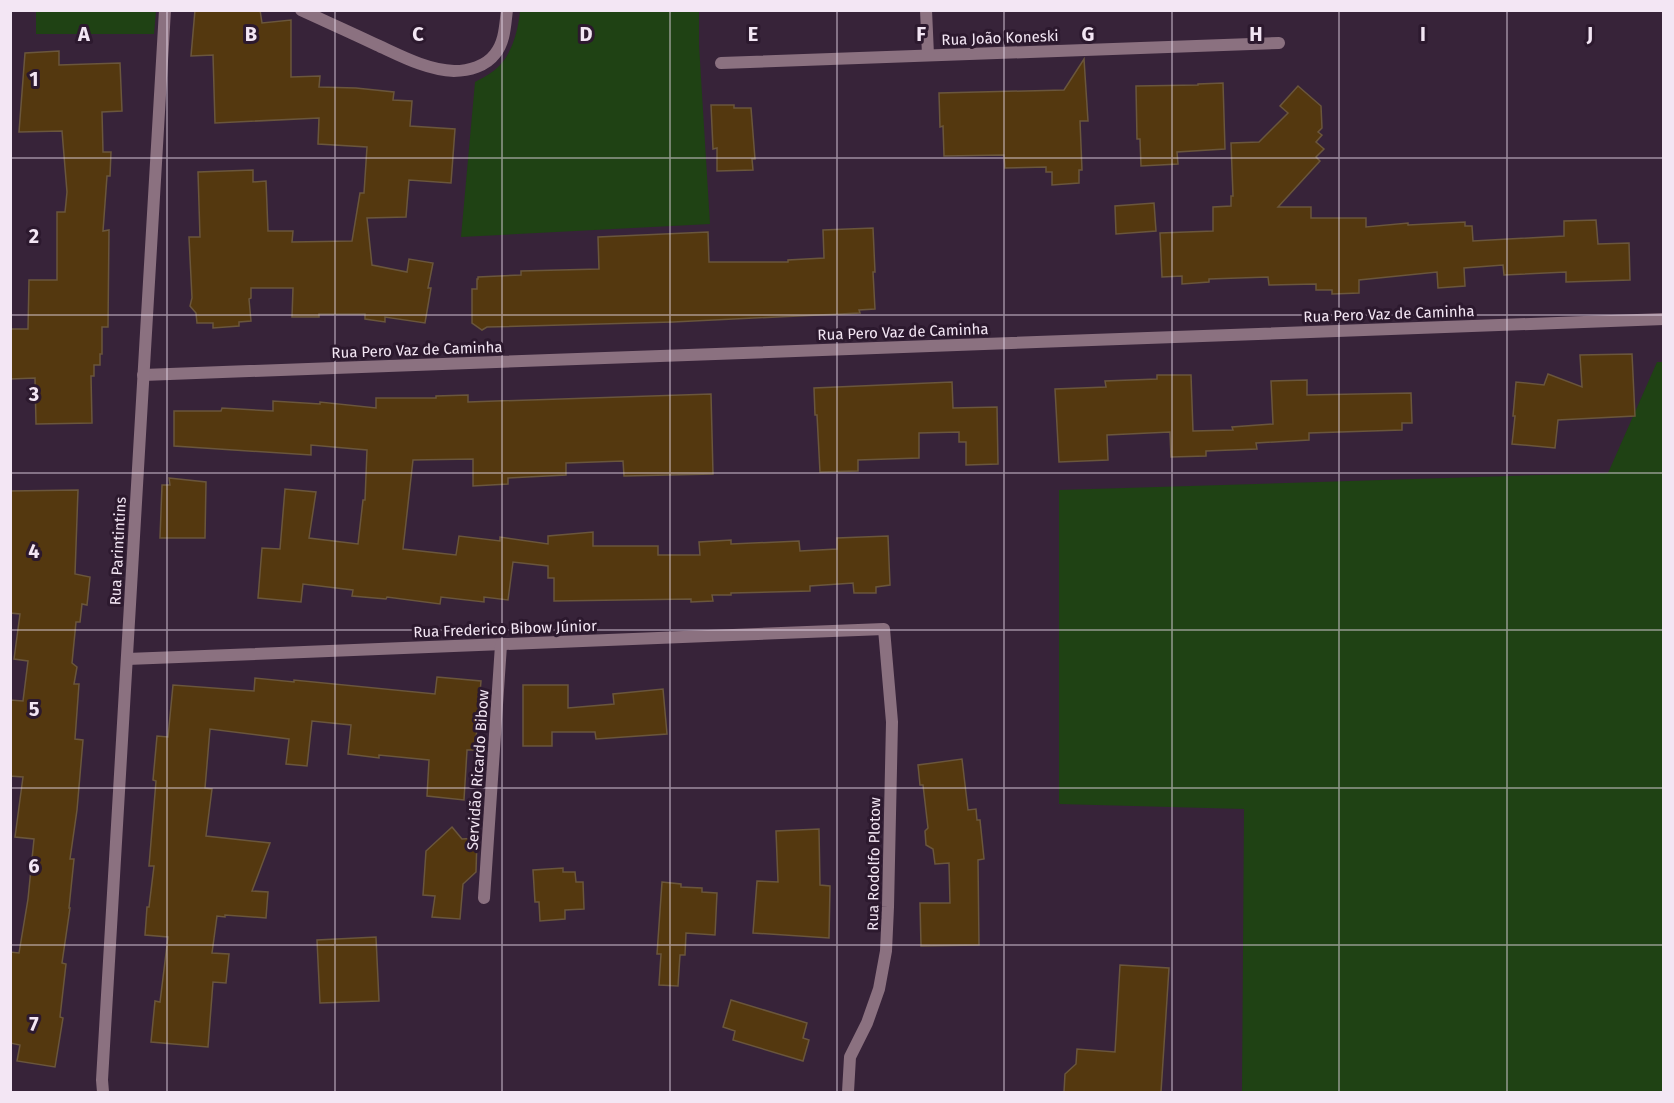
<svg xmlns="http://www.w3.org/2000/svg" width="1674" height="1103" font-family="'Fira Sans',sans-serif">
	<style>
		.green { fill: #1f4214 }
		.building { fill: #54380f; stroke: #6a563c; stroke-width: 1.5 }
		.lines { fill: none; stroke-linecap: round; stroke-linejoin: round }
		.street { stroke: #8b7180; stroke-width: 12 }
		.grid { fill: none; stroke: #f3e6f4; stroke-width: 1.5; stroke-opacity: 0.55 }
		.labels { text-anchor: middle; stroke-width: 6; stroke-linejoin: round; paint-order: stroke }
		.street-label { font-size: 15px; fill: #f3e6f4; stroke: #2c192e }
		.grid-label { font-size: 20px; text-anchor: middle; font-weight: bold; fill: #f3e6f4; stroke: #2c192e; stroke-width: 6; stroke-linejoin: round; paint-order: stroke }
	</style>
	<rect width="100%" height="100%" fill="#372339"/>
	<g class="green">
		<polygon points="36,11 156,11 154,34 36,34"/>
		<path d="M520,11H699V45L710,224L461,237L475,82C480,79 487,76 492,72C511,59 518,32 520,11Z"/>
		<polygon points="1657,362 1663,362 1663,1092 1242,1092 1244,809 1059,804 1059,490 1608,473"/>
	</g>
	<g class="building">
		<polygon points="195,10 260,10 262,23 291,20 291,77 320,76 319,87 356,88 394,92 393,100 412,101 410,126 455,129 451,183 409,180 406,217 367,218 372,265 407,272 409,259 433,263 428,288 431,288 425,323 385,317 385,322 365,319 365,314 319,314 319,317 292,317 293,288 251,288 251,298 249,299 251,321 239,322 239,326 213,328 213,323 197,323 196,313 190,306 192,298 189,237 200,237 198,172 253,170 253,182 266,181 268,231 293,231 292,242 352,241 360,193 364,193 367,147 318,144 319,118 215,123 213,55 191,56"/>
		<polygon points="59,51 59,65 120,63 122,111 102,112 103,152 111,152 110,176 107,176 103,231 109,230 108,327 102,327 102,354 100,354 100,365 94,365 94,376 91,376 92,423 36,424 35,378 10,379 10,329 28,329 29,280 57,280 57,212 65,212 67,192 62,131 19,132 25,53"/>
		<polygon points="1084,59 1088,121 1080,121 1082,170 1079,170 1079,183 1052,185 1052,172 1046,172 1046,167 1005,168 1004,155 944,156 943,126 940,127 939,93 1064,90"/>
		<polygon points="1223,83 1225,149 1177,152 1178,164 1141,166 1140,139 1137,139 1136,86 1198,85 1198,84"/>
		<polygon points="1298,86 1321,106 1322,128 1318,132 1322,135 1316,142 1324,149 1316,157 1320,161 1278,207 1311,207 1311,218 1366,218 1366,227 1408,223 1408,225 1465,222 1465,226 1472,226 1473,241 1564,236 1564,221 1596,220 1598,244 1629,243 1630,280 1566,282 1566,272 1504,275 1503,265 1464,268 1465,286 1438,288 1437,272 1359,280 1359,293 1332,294 1332,290 1316,290 1316,284 1269,285 1268,277 1209,279 1209,282 1182,284 1182,276 1162,277 1160,233 1213,231 1213,207 1231,206 1231,196 1233,196 1231,143 1259,142 1288,113 1280,106"/>
		<polygon points="711,105 734,105 734,108 751,108 755,159 752,159 753,170 717,171 717,148 713,149"/>
		<polygon points="1154,203 1156,231 1116,234 1115,206"/>
		<polygon points="873,228 875,272 873,272 875,309 859,310 860,313 673,322 487,327 482,330 472,323 472,289 477,289 477,279 478,279 478,277 521,275 521,271 599,269 598,237 708,232 709,262 788,262 788,260 824,258 823,230"/>
		<polygon points="1632,354 1635,416 1558,420 1555,448 1512,444 1515,416 1513,416 1516,382 1544,385 1548,374 1582,387 1580,355"/>
		<polygon points="1157,375 1191,375 1193,431 1233,430 1232,427 1273,424 1271,381 1307,380 1307,395 1411,393 1412,423 1402,423 1402,430 1309,433 1309,440 1256,443 1257,449 1206,451 1206,456 1171,457 1170,432 1107,435 1108,460 1059,462 1055,389 1106,387 1105,381 1157,379"/>
		<polygon points="952,382 953,408 997,407 998,464 966,465 966,442 959,442 959,432 919,433 919,458 858,460 858,471 820,472 817,415 815,415 814,388"/>
		<polygon points="711,394 713,474 624,476 623,461 566,463 566,475 508,478 508,484 473,486 473,459 413,460 403,549 456,555 459,536 500,541 500,537 548,544 548,536 593,532 593,546 658,546 658,555 700,555 699,542 731,540 731,544 799,541 800,551 837,549 837,538 888,536 890,585 876,587 876,593 854,593 853,583 810,586 810,591 731,593 731,595 712,595 713,601 691,602 691,599 554,601 554,578 548,578 548,566 513,562 508,600 484,597 484,602 441,597 440,604 387,597 386,599 352,596 353,590 303,584 301,602 258,598 262,548 280,549 285,489 316,492 309,538 358,544 363,500 365,500 367,450 311,445 311,455 174,446 174,411 221,411 222,408 273,411 273,401 320,404 320,402 376,408 376,398 436,398 436,396 468,395 468,402"/>
		<polygon points="169,478 206,482 205,538 160,538 162,485 170,485"/>
		<polygon points="78,490 75,574 90,577 87,605 82,604 80,622 76,622 72,663 77,667 74,684 79,684 75,739 83,740 77,810 70,859 74,859 69,908 70,908 62,963 66,964 60,1017 63,1018 55,1067 17,1061 20,1045 10,1043 10,952 19,953 28,899 34,839 15,837 23,777 10,776 10,700 23,701 28,661 14,659 20,614 10,613 10,491"/>
		<polygon points="437,677 481,681 475,750 467,750 464,800 427,796 429,760 379,755 379,758 348,754 351,725 312,721 307,766 286,764 289,739 210,729 205,788 212,789 206,836 270,843 252,891 268,892 266,918 225,915 225,917 217,916 212,953 229,954 226,983 213,982 208,1047 151,1042 155,1001 160,1002 168,937 145,935 147,907 149,907 154,866 149,866 156,781 153,780 157,736 168,737 173,685 254,691 255,678 294,682 294,680 435,694"/>
		<polygon points="523,685 568,685 568,708 614,704 613,694 663,689 667,734 596,739 595,732 552,732 552,746 523,746"/>
		<polygon points="962,759 968,810 976,809 977,820 980,820 984,859 978,860 979,945 921,946 920,903 950,903 949,863 935,864 933,849 926,845 925,831 928,828 923,785 920,785 918,765"/>
		<polygon points="452,827 462,839 477,838 476,872 463,884 460,919 432,917 435,896 423,895 426,851"/>
		<polygon points="819,829 820,885 830,886 829,938 753,933 757,881 778,882 776,831"/>
		<polygon points="563,868 563,872 575,872 576,882 583,882 584,909 565,910 565,919 540,921 539,902 535,902 533,870"/>
		<polygon points="662,882 681,884 681,887 702,888 702,892 717,893 715,935 686,933 685,955 680,955 678,986 659,985 661,954 657,954"/>
		<polygon points="376,937 379,1001 320,1003 317,940"/>
		<polygon points="1120,965 1169,968 1161,1092 1064,1092 1065,1074 1076,1064 1077,1049 1115,1052"/>
		<polygon points="731,1000 807,1023 803,1038 809,1040 803,1061 733,1040 735,1031 723,1027"/>
	</g>
	<g class="lines">
		<g class="street">
			<path d="M301,10C327,22 352,33 377,45C401,56 427,70 454,71C469,71 486,66 495,54C505,42 505,25 507,10"/>
			<polyline points="926,10 928,55"/>
			<polyline points="721,63 1279,43"/>
			<polyline points="143,375 1664,319"/>
			<polyline points="127,659 884,629 892,722 888,907 886,951 879,989 867,1023 850,1057 848,1092"/>
			<polyline points="484,898 501,645"/>
			<polyline points="103,1092 102,1080 165,10"/>
		</g>
	</g>
	<path class="grid" d="M167,10V1092M335,10V1092M502,10V1092M670,10V1092M837,10V1092M1004,10V1092M1172,10V1092M1339,10V1092M1507,10V1092M10,158H1664M10,315H1664M10,473H1664M10,630H1664M10,788H1664M10,945H1664"/>
	<g class="labels">
		<g class="street-label">
			<text transform="translate(1000 38) rotate(-2)" y="5">Rua João Koneski</text>
			<text transform="translate(1389 314) rotate(-2)" y="5">Rua Pero Vaz de Caminha</text>
			<text transform="translate(903 332) rotate(-2)" y="5">Rua Pero Vaz de Caminha</text>
			<text transform="translate(417 350) rotate(-2)" y="5">Rua Pero Vaz de Caminha</text>
			<text transform="translate(118 551) rotate(-87)" y="5">Rua Parintintins</text>
			<text transform="translate(505 629) rotate(-2)" y="5">Rua Frederico Bibow Júnior</text>
			<text transform="translate(478 770) rotate(-86)" y="5">Servidão Ricardo Bibow</text>
			<text transform="translate(874 864) rotate(-89)" y="5">Rua Rodolfo Plotow</text>
		</g>
	</g>
	<g class="grid-label">
		<text x="84" y="41">A</text>
		<text x="251" y="41">B</text>
		<text x="418" y="41">C</text>
		<text x="586" y="41">D</text>
		<text x="753" y="41">E</text>
		<text x="921" y="41">F</text>
		<text x="1088" y="41">G</text>
		<text x="1256" y="41">H</text>
		<text x="1423" y="41">I</text>
		<text x="1590" y="41">J</text>
		<text x="34" y="86">1</text>
		<text x="34" y="243">2</text>
		<text x="34" y="401">3</text>
		<text x="34" y="558">4</text>
		<text x="34" y="716">5</text>
		<text x="34" y="873">6</text>
		<text x="34" y="1031">7</text>
	</g>
	<rect width="1674" height="1103" fill="none" stroke="#f3e6f4" stroke-width="24"/>
</svg>
